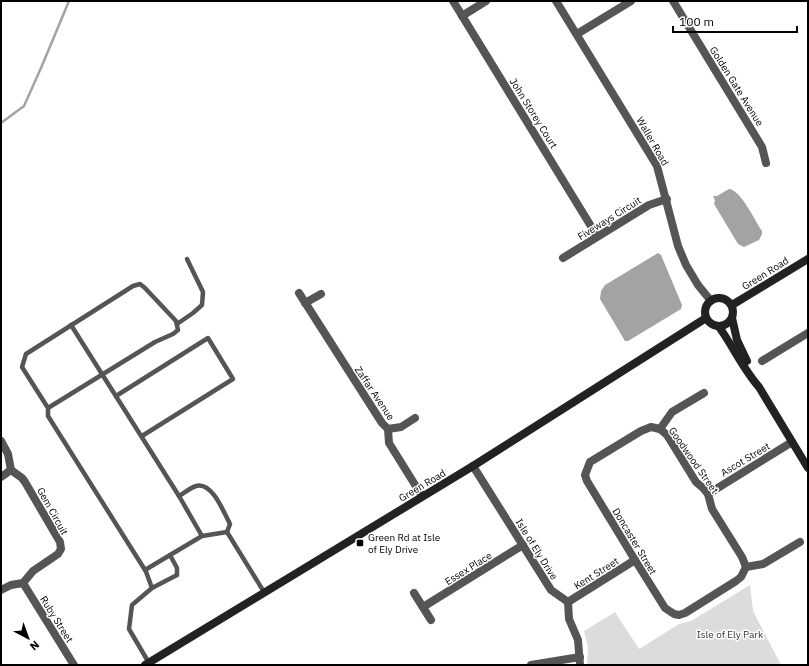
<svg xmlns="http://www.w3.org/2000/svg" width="809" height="666" font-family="'IBM Plex Sans',sans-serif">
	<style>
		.green { fill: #dcdcdc }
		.water { fill: #a3a3a3 }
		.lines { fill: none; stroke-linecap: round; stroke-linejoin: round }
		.stream { stroke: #a3a3a3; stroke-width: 2.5 }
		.lane { stroke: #555; stroke-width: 4.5 }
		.street { stroke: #555; stroke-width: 8 }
		.secondary { stroke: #222; stroke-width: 8 }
		.poi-dot { fill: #000; stroke: #fff; stroke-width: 1.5 }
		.labels { text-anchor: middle; stroke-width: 3; stroke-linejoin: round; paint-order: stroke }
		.street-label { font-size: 10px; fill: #000; stroke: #fff }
		.poi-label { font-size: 10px; fill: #000; stroke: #fff; text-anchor: start }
		.park-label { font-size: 10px; fill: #333; stroke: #fff }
	</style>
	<rect width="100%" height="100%" fill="#fff"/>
	<polygon class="green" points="750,585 753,611 781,665 587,665 588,648 584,631 615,612 639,649 679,624 691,621"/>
	<g class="water">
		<path d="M729,189C741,190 755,221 762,231V234L759,240L744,247L738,244L714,204L715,200L713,196H717Z"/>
		<polygon points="658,253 661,255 682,305 681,309 628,341 625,341 600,299 601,291 605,285"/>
	</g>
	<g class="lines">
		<polyline class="stream" points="1,123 24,106 41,68 69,1"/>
		<g class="lane">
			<polyline points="177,324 193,313 202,305 203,292 187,259"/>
			<polyline points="71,325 179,496 202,536"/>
			<polyline points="116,396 208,338 233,379 142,436"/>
			<path d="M48,408L155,342L173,334L178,330L176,321L145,288L140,284L133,286L26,354L22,367L48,408V416L145,570L202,536L227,532L230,524C224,513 212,481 196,486C190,488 184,493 179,496"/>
			<polyline points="227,532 264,592"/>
			<polyline points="145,569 152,588"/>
			<polyline points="149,663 129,629 132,605 152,588 177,575 177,568 170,555"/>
		</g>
		<g class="street">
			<polyline points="453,1 597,236"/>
			<polyline points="556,1 657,166 678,246 686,265 698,285 711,301"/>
			<polyline points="673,1 762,147 766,163"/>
			<polyline points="462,16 486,1"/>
			<polyline points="577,34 631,1"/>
			<polyline points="563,258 649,205 667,199"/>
			<polyline points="299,293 382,423 388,429 389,443 422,496"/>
			<polyline points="305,303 321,294"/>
			<polyline points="762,361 808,333"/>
			<polyline points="704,393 672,412 660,429 651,427 641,431 590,462 585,475 587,481 635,560 665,608 674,614 679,615 685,613 736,581 741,577 746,567 763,564 800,542"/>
			<polyline points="388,429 401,427 415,418"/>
			<polyline points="660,429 667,435 696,482 703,488 708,494 712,509 742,557 746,567"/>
			<polyline points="1,441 8,454 11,470 22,478 25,482 60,542 61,549 58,554 33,571 23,583 11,585 1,590"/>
			<polyline points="473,466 551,590 568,602 569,619 578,640 580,665"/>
			<polyline points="1,477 11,470"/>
			<polyline points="708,494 792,442"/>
			<polyline points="23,583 74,665"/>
			<polyline points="414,593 431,620"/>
			<polyline points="568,602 635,560"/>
			<polyline points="423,607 523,545"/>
			<polyline points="531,665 580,657"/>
		</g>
		<g class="secondary">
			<circle cx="719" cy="312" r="14"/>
			<polyline points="732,305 808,259"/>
			<polyline points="732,318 737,340 747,361"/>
			<path d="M719,327C733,346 743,369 759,387L808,468"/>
			<polyline points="145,665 473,466 706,318"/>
		</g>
	</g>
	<rect class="poi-dot" x="356" y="539" width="8" height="8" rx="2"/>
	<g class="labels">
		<g class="street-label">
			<text transform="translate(737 86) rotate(58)" y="4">Golden Gate Avenue</text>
			<text transform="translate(534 113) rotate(58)" y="4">John Storey Court</text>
			<text transform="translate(653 141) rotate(60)" y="4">Waller Road</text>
			<text transform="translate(609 218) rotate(-32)" y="4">Fiveways Circuit</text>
			<text transform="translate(765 273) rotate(-32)" y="4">Green Road</text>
			<text transform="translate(375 393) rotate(56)" y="4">Zaffar Avenue</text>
			<text transform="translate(745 459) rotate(-31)" y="4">Ascot Street</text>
			<text transform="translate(694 460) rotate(55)" y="4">Goodwood Street</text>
			<text transform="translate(422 485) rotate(-31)" y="4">Green Road</text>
			<text transform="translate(53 511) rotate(61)" y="4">Gem Circuit</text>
			<text transform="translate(635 541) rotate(59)" y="4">Doncaster Street</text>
			<text transform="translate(537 549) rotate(58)" y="4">Isle of Ely Drive</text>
			<text transform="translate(468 568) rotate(-32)" y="4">Essex Place</text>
			<text transform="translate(596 573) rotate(-32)" y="4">Kent Street</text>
			<text transform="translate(57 619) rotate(58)" y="4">Ruby Street</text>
		</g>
		<g class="poi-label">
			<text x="368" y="541">Green Rd at Isle<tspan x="368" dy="12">of Ely Drive</tspan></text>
		</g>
		<g class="park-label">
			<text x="730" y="638">Isle of Ely Park</text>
		</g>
	</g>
	<rect width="809" height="666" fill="none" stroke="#000000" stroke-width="4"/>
	<g transform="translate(28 638) rotate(139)" stroke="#ffffff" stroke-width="3" paint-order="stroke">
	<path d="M0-3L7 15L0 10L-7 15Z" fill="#000000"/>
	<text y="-6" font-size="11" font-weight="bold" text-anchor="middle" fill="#000000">N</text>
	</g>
	<path d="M673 26v6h124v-6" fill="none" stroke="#000000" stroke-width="2"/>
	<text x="679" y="26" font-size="12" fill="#000000" stroke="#ffffff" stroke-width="3" paint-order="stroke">100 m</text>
</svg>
